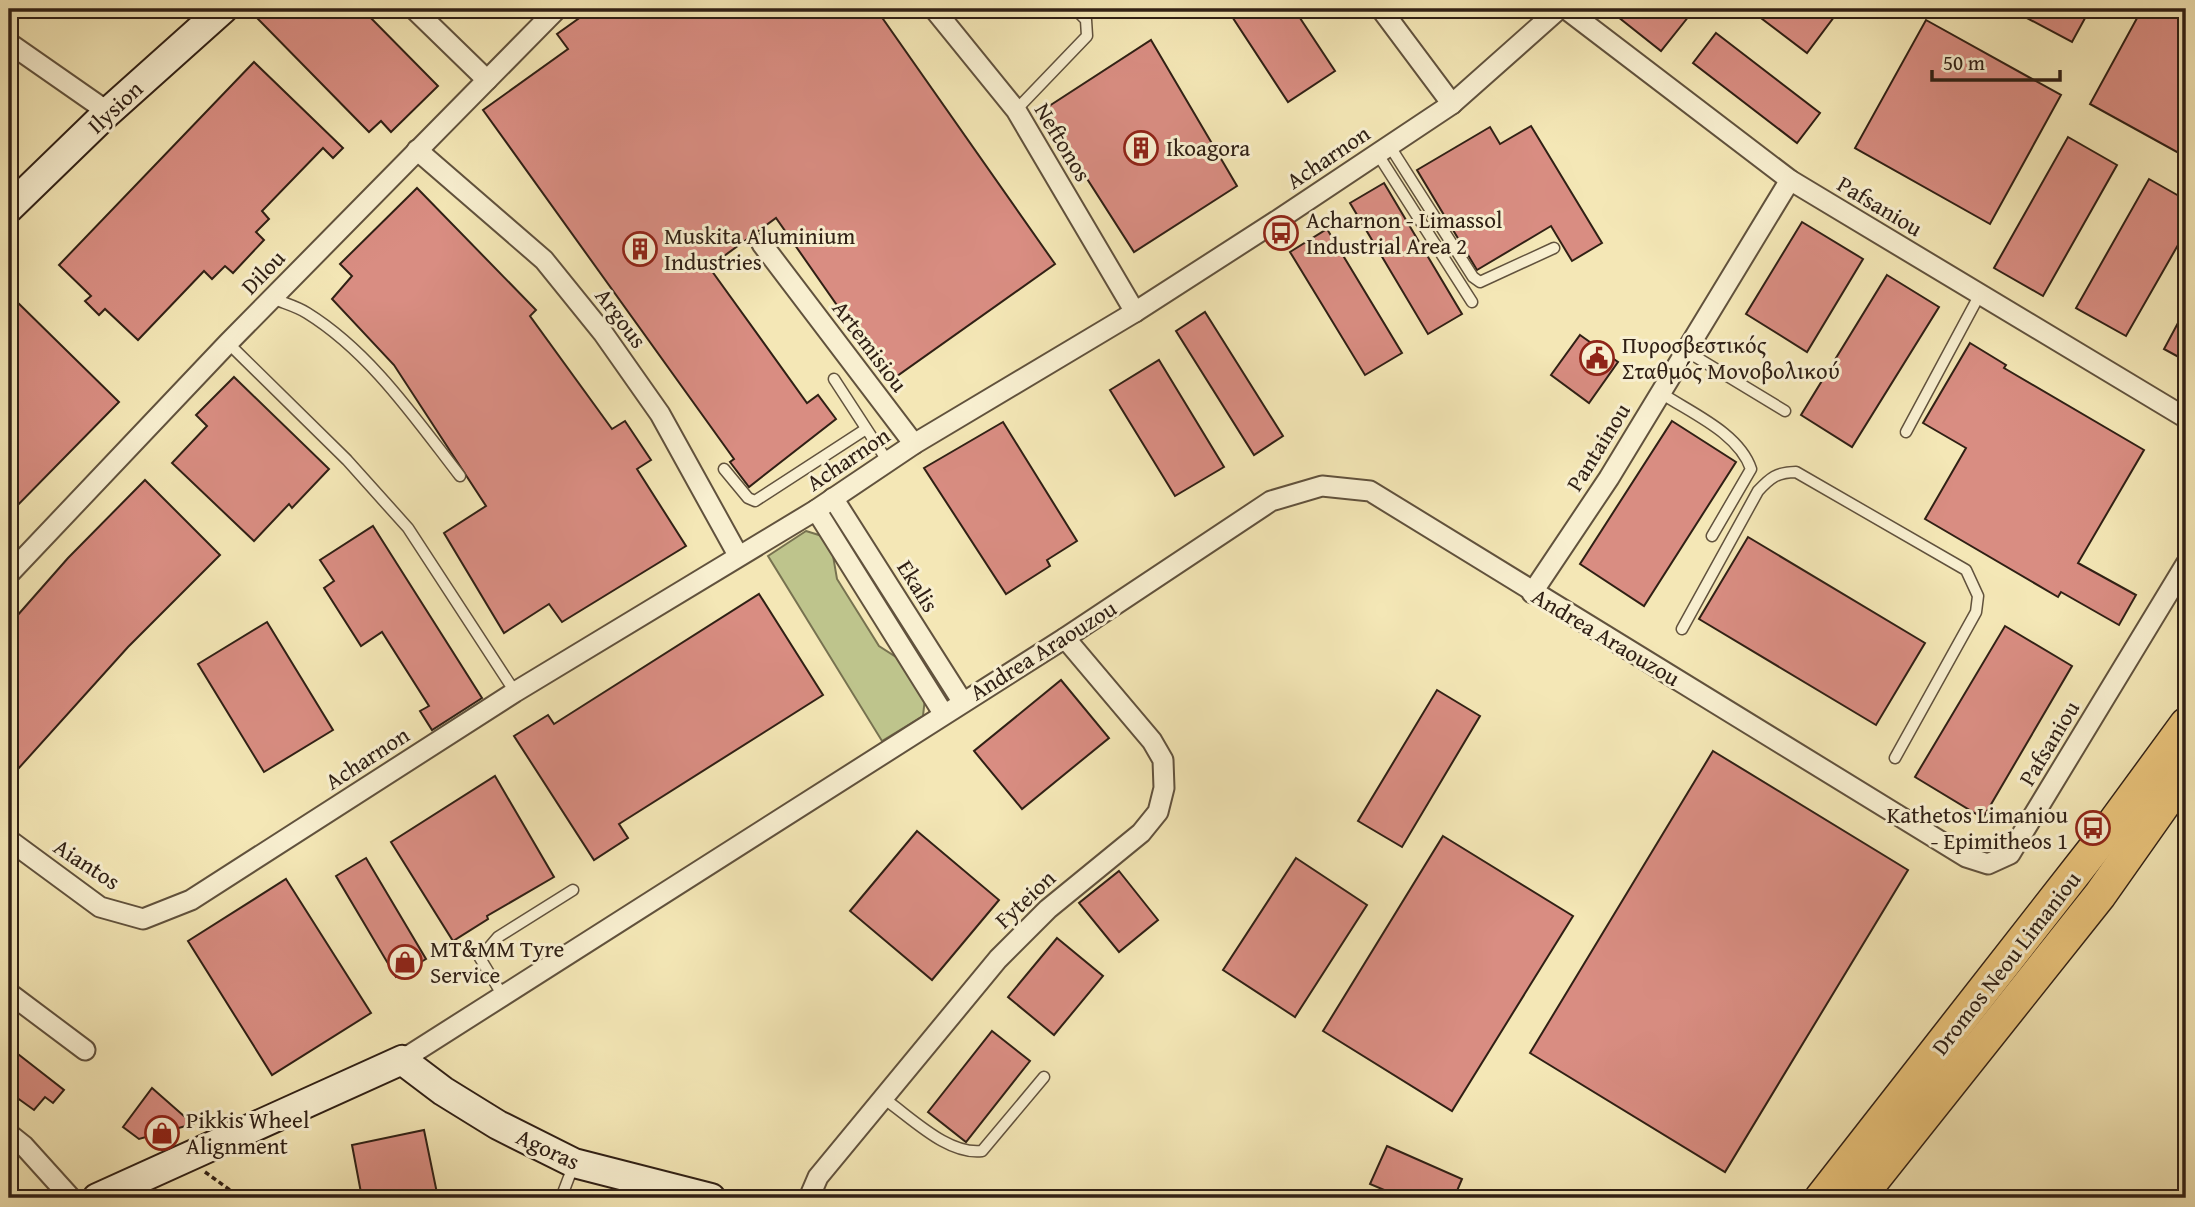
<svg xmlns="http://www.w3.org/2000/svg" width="2195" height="1207" font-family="'Gentium Book Plus',serif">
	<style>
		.green { fill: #bec48c; stroke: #777250; stroke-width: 2 }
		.building { fill: #d98d82; stroke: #302015; stroke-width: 2 }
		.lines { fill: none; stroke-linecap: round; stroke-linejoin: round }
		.lane-casing { stroke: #61523d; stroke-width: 13 }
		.street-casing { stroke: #61523d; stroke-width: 23 }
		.secondary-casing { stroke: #302015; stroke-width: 32 }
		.primary-casing { stroke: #302015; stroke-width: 35 }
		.path { stroke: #302015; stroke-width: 3.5; stroke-dasharray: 5 3.5; stroke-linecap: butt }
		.lane { stroke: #f8efd0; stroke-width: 10 }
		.street { stroke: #f8efd0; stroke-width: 19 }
		.secondary { stroke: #f8efd0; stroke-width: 28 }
		.primary { stroke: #eac47b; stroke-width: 32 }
		.labels { text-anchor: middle; stroke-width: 6; stroke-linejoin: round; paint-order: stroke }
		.street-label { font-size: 23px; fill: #302015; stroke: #f8efd0 }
		.poi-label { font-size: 23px; fill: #302015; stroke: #f8efd0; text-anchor: start }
	</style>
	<rect width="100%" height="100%" fill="#f4e7b6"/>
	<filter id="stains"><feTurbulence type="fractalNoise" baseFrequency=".00286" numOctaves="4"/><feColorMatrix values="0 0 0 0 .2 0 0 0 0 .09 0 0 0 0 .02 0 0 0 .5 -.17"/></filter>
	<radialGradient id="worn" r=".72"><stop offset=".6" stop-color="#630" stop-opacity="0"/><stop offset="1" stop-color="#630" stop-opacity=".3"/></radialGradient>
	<polygon class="green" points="806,531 822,536 831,544 837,579 879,646 899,659 925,698 923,716 882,741 768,556"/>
	<g class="building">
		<polygon points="268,9 362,9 438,86 391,132 381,121 369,132 258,19"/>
		<polygon points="592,9 876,9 1055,264 890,381 776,218 709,267 807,403 818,395 836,419 749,487 730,462 734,459 483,110 568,49 557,34"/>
		<polygon points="1227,9 1294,9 1335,71 1288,102"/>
		<polygon points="1608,9 1680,9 1689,16 1661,51"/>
		<polygon points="1749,9 1840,9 1807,53"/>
		<polygon points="2010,9 2090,9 2072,42"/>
		<polygon points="2142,9 2186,9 2186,157 2090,104"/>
		<polygon points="1926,20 2061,95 1990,224 1855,148"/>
		<polygon points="1716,33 1820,113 1797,143 1693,63"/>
		<polygon points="1151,40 1237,186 1134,252 1043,110"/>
		<polygon points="254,62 343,148 333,158 323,148 262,211 269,219 256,232 264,240 233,273 225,266 212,279 204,271 138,340 105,309 99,315 85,301 91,296 59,265"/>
		<polygon points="1531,126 1602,243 1572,261 1551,226 1477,270 1417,170 1490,127 1500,144"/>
		<polygon points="2068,137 2117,165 2043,296 1994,268"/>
		<polygon points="2149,179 2186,200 2186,231 2126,336 2076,308"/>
		<polygon points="1384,183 1462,314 1428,334 1350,203"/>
		<polygon points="417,188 536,310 530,316 612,429 625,421 651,460 637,469 686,546 562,622 549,604 504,633 444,533 486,506 394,365 332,299 352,276 340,264"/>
		<polygon points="1802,222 1863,259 1807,352 1746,314"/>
		<polygon points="1327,229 1402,353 1365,375 1290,252"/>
		<polygon points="1887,275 1939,307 1852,447 1801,415"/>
		<polygon points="9,294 119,402 9,514"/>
		<polygon points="2186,308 2186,361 2164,349"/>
		<polygon points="1205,312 1283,436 1254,455 1176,331"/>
		<polygon points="1580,335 1618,362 1589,403 1551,375"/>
		<polygon points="1970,343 2006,365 2004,368 2144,450 2078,563 2136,595 2119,625 2061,592 2058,597 1925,519 1966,448 1923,423"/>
		<polygon points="1159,360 1224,467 1175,496 1110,390"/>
		<polygon points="234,377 329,469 292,508 289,504 254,541 172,463 207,426 196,415"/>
		<polygon points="1672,421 1736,462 1644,606 1580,564"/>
		<polygon points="1003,422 1077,541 1047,560 1050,566 1006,594 924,468"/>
		<polygon points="145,480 220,555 128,647 9,779 9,625 68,558"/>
		<polygon points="373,526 482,698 432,730 420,711 429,706 382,632 361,646 324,588 334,581 320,560"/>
		<polygon points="1748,537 1925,643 1876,725 1699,619"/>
		<polygon points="759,594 823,695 619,824 628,838 594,860 514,736 548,715 554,724"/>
		<polygon points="267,622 333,730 264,772 198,664"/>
		<polygon points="2005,626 2072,666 1983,818 1915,777"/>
		<polygon points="1061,680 1109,738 1022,809 974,751"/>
		<polygon points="1437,690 1480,716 1402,847 1358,821"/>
		<polygon points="1713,751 1908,870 1725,1172 1530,1053"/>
		<polygon points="495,776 554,877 487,916 488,919 453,941 391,842"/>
		<polygon points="917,831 999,900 932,980 850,911"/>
		<polygon points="1443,836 1573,916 1452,1111 1323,1031"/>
		<polygon points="366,858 426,959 396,977 336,876"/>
		<polygon points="1296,858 1367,905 1295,1017 1223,970"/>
		<polygon points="1119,871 1158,920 1119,952 1079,903"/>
		<polygon points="286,879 371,1013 272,1075 188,941"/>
		<polygon points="1057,938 1103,976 1054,1035 1008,997"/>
		<polygon points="992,1031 1030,1061 966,1142 928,1112"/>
		<polygon points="9,1047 64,1090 53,1103 45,1097 34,1110 9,1092"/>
		<polygon points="152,1088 193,1124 139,1139 123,1127"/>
		<polygon points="424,1130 438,1198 362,1198 352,1145"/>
		<polygon points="1387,1146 1462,1179 1454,1198 1403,1198 1370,1184"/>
	</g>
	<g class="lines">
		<g class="lane-casing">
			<g id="lane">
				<polyline points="1016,110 1087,36 1086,20 1075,9"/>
				<polyline points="1389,145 1473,277 1480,282 1554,248"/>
				<polyline points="1377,153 1472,302"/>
				<path d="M272,298C283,303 296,306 307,313C370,352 415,418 460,476"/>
				<polyline points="228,343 347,460 408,528 515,692"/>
				<polyline points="1686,351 1785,411"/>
				<polyline points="834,379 888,462"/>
				<path d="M1661,393C1691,413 1739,433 1751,469L1712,536"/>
				<polyline points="1906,432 1980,294"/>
				<polyline points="724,469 748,498 755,501 866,429"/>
				<path d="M1682,629L1758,491C1770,478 1777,472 1796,472L1966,570L1978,596L1976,612L1895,758"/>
				<polyline points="503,996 480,958 498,937 573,890"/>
				<path d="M883,1098C911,1117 947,1155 982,1151L1044,1077"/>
				<polyline points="561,1198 574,1164"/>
			</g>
		</g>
		<g class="street-casing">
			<g id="street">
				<polyline points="414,9 487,80"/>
				<polyline points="934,9 1016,110 1135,312"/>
				<polyline points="1381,9 1452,104"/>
				<polyline points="1566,9 1790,180 2186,418"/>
				<polyline points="9,43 108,112"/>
				<polyline points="417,150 544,260 603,333 660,414 738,555"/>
				<polyline points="762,244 914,444"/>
				<polyline points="833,498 962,701"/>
				<polyline points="816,510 943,713"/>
				<polyline points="9,574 228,343 557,9"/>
				<polyline points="1532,593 1609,478 1790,180"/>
				<polyline points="9,840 100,907 143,919 191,900 515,692 816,510 914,444 1135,312 1281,218 1452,104 1559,9"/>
				<polyline points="9,993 85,1050"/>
				<polyline points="402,1060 1065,638 1271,501 1322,486 1370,491 1966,857 1988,864 2010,854 2186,564"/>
				<polyline points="9,1134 24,1146 71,1198"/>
				<polyline points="809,1198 818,1177 998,959 1048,909 1141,833 1158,812 1164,788 1163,760 1152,741 1065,638"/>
			</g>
		</g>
		<g class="secondary-casing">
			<g id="secondary">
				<polyline points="9,208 108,112 223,9"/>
				<polyline points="97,1198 402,1060 443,1091 498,1125 574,1163 711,1198"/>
			</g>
		</g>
		<g class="primary-casing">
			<g id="primary">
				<polyline points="1821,1198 2104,836 2186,724"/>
				<polyline points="1859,1198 2100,895 2186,773"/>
			</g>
		</g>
		<polyline class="path" points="205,1172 241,1198"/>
		<use href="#lane" class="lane"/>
		<use href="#street" class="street"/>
		<use href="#secondary" class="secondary"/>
		<use href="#primary" class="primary"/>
	</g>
	<defs>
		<g id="building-ring" transform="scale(1.75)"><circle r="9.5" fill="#f8efd0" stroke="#8f2418" stroke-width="1.5"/><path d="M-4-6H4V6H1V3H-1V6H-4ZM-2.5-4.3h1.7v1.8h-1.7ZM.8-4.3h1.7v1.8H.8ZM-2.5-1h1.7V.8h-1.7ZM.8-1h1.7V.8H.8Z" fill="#8f2418"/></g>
		<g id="bus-ring" transform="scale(1.75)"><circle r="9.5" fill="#f8efd0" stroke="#8f2418" stroke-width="1.5"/><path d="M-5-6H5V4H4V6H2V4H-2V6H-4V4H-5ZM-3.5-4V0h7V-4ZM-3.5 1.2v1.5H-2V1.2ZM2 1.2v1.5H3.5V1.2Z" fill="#8f2418"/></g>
		<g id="civic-ring" transform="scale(1.75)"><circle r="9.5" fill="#f8efd0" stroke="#8f2418" stroke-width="1.5"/><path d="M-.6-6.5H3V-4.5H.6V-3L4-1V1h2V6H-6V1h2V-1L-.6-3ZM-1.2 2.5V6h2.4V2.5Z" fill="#8f2418"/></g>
		<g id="shop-ring" transform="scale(1.75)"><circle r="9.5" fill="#f8efd0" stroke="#8f2418" stroke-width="1.5"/><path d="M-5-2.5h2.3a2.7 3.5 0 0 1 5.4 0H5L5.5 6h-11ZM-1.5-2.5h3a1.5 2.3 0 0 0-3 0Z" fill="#8f2418"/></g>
	</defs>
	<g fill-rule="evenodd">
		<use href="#building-ring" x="1141" y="148"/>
		<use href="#bus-ring" x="1281" y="233"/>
		<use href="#building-ring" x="640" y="249"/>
		<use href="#civic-ring" x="1597" y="358"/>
		<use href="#bus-ring" x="2093" y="828"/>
		<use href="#shop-ring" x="405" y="962"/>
		<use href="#shop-ring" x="162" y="1133"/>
	</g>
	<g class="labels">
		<g class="street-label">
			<text transform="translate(115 107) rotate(-43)" y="8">Ilysion</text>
			<text transform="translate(1063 142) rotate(59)" y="8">Neftonos</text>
			<text transform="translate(1328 157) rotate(-34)" y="8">Acharnon</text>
			<text transform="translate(1880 206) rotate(31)" y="8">Pafsaniou</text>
			<text transform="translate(263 272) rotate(-46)" y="8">Dilou</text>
			<text transform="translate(621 318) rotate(53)" y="8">Argous</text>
			<text transform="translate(870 346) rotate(53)" y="8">Artemisiou</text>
			<text transform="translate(1598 447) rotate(-58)" y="8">Pantainou</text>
			<text transform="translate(848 459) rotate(-34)" y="8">Acharnon</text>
			<text transform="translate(918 586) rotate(58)" y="8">Ekalis</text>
			<text transform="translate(1606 637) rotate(31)" y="8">Andrea Araouzou</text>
			<text transform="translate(1043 650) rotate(-32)" y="8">Andrea Araouzou</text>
			<text transform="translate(2049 743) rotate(-59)" y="8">Pafsaniou</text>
			<text transform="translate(367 758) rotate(-33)" y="8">Acharnon</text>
			<text transform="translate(87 864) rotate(33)" y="8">Aiantos</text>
			<text transform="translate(1025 899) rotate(-43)" y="8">Fyteion</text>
			<text transform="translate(2006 963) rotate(-52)" y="8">Dromos Neou Limaniou</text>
			<text transform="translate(548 1149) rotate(25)" y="8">Agoras</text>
		</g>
		<g class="poi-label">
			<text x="1166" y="156">Ikoagora</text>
			<text x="1306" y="228">Acharnon - Limassol<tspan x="1306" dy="26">Industrial Area 2</tspan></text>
			<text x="664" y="244">Muskita Aluminium<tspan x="664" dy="26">Industries</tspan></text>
			<text x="1622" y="353">Πυροσβεστικός<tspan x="1622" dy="26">Σταθμός Μονοβολικού</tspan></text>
			<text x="2068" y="823" text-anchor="end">Kathetos Limaniou<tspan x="2068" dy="26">- Epimitheos 1</tspan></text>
			<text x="430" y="957">MT&amp;MM Tyre<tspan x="430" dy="26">Service</tspan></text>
			<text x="186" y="1128">Pikkis Wheel<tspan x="186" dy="26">Alignment</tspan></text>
		</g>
	</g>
	<rect width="2195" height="1207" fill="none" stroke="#f4e7b6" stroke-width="35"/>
	<rect x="10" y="10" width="2174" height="1186" fill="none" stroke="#302015" stroke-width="3.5"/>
	<rect x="18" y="18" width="2160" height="1172" fill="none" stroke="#302015" stroke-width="2"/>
	<path d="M1932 70v10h128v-10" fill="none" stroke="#302015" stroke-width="3.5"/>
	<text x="1943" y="70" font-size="21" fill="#302015" stroke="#f8efd0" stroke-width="5" paint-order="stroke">50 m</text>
	<rect width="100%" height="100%" filter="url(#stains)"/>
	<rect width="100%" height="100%" fill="url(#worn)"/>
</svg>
